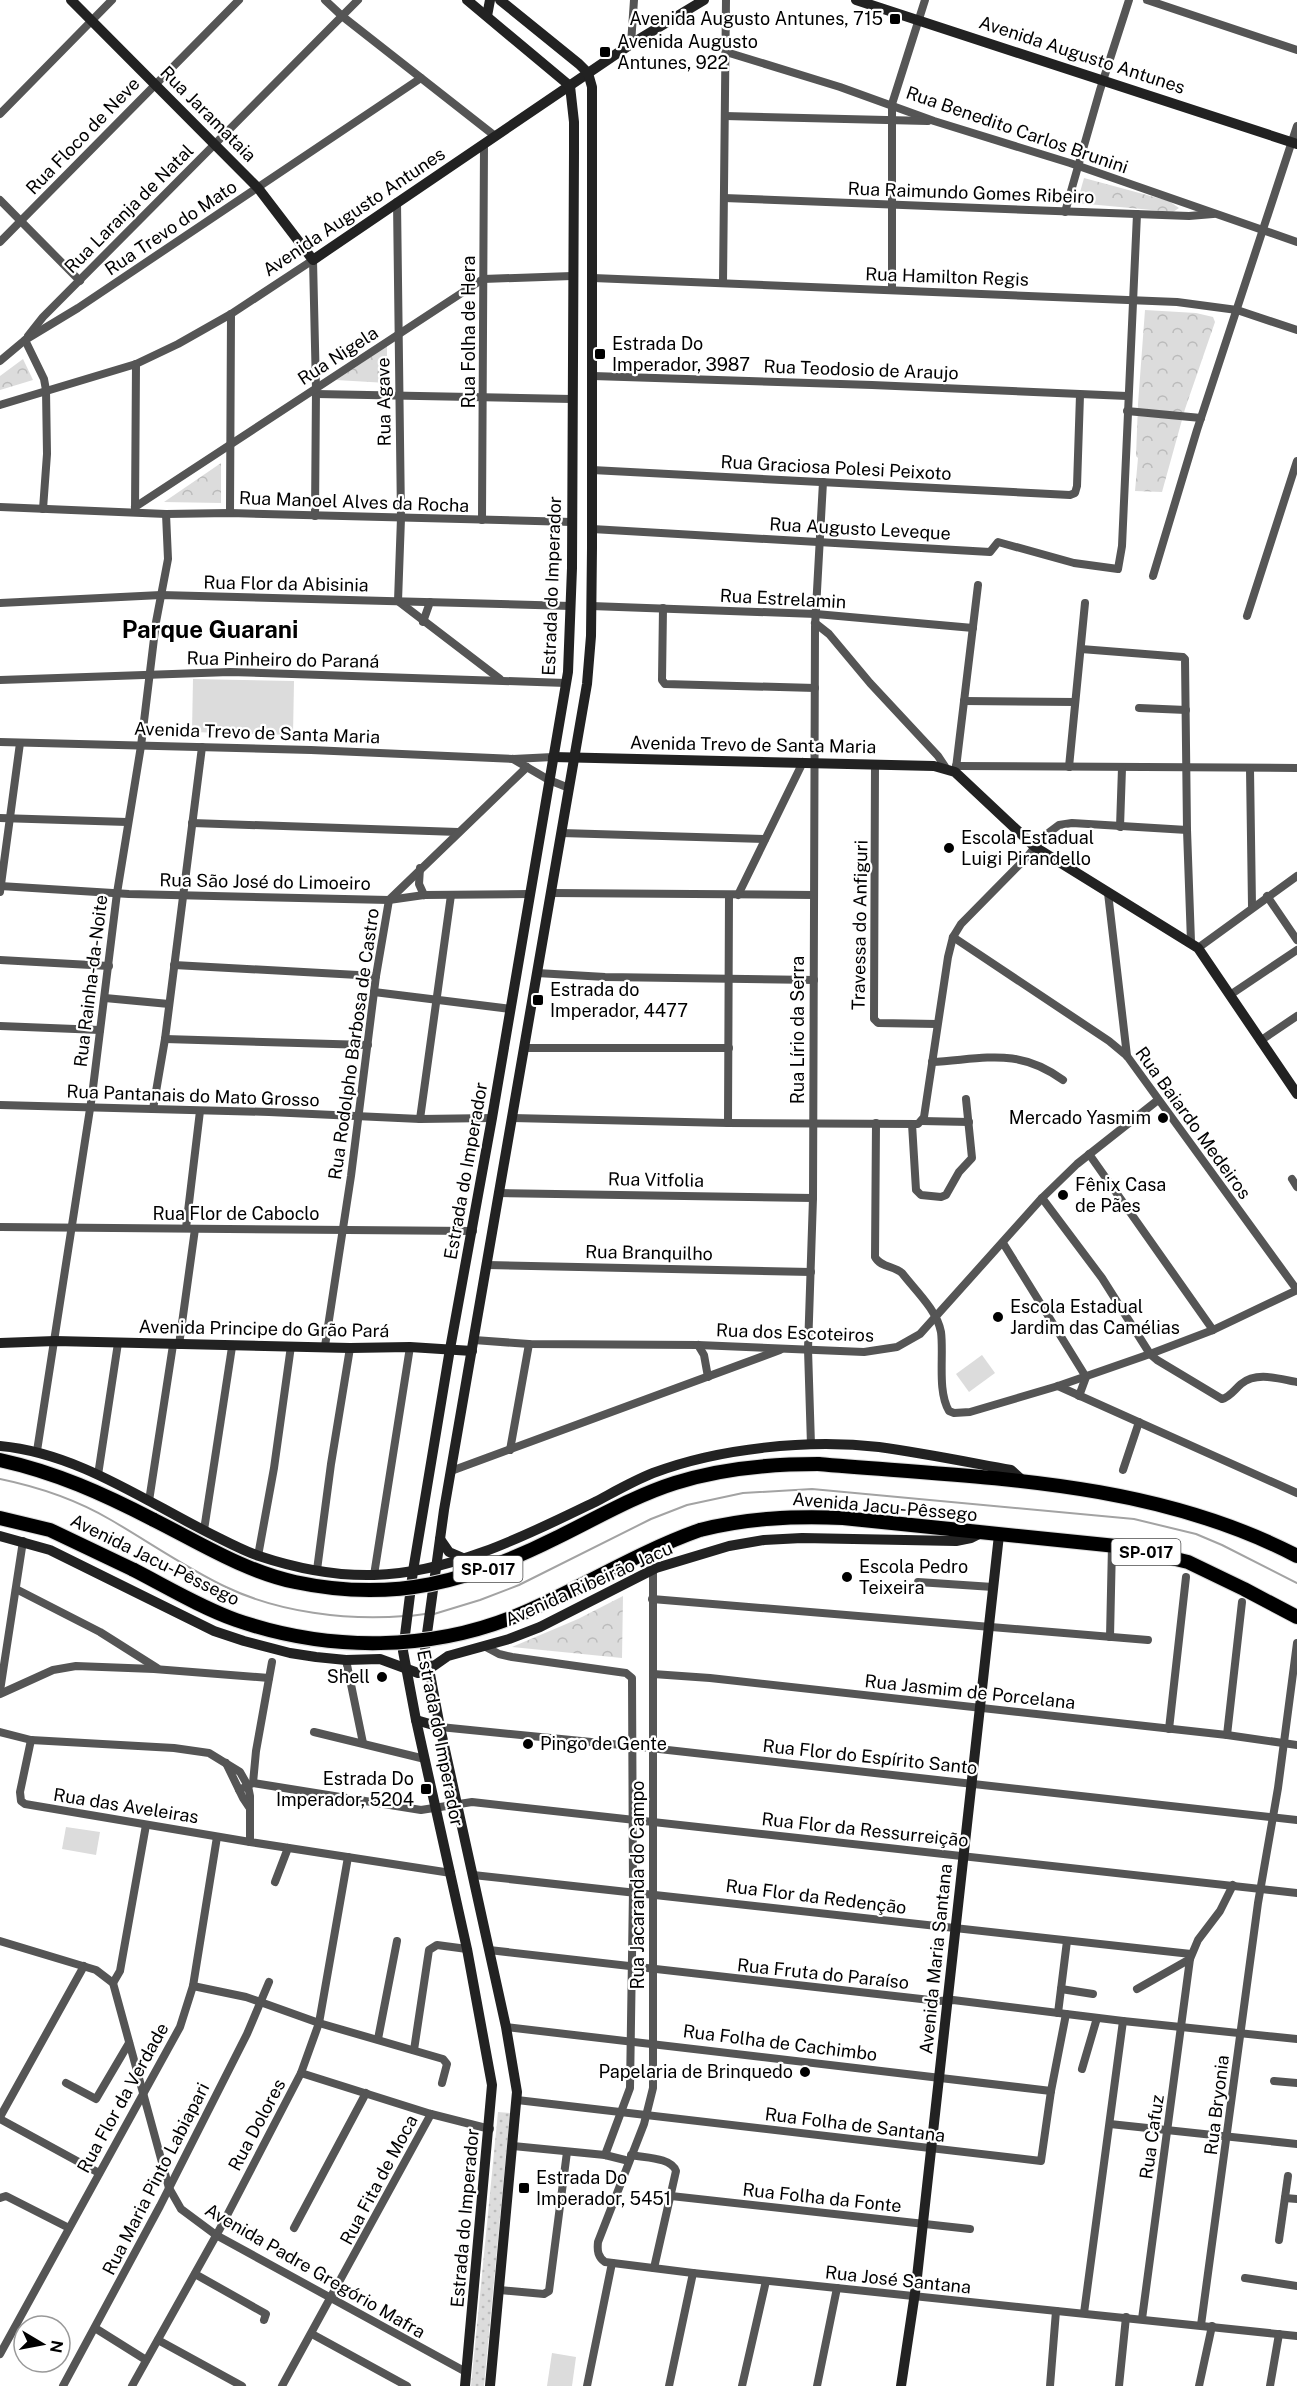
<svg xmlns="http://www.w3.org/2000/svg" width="1297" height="2386" font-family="'Public Sans',sans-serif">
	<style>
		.forest { fill: url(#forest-crowns) }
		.garden { fill: url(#garden-dots) }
		.pitch { fill: #dcdcdc }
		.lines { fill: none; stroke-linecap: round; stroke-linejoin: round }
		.stream { stroke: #a3a3a3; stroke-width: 2 }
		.highway-casing { stroke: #dbdbdb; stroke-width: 16 }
		.street { stroke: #555; stroke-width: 8 }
		.secondary { stroke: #222; stroke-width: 10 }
		.highway { stroke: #000; stroke-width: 14 }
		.highway-bridge-casing { stroke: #dbdbdb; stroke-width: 16; stroke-linecap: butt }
		.highway-bridge { stroke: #000; stroke-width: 14 }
		.poi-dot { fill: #000; stroke: #fff; stroke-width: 2 }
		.labels { text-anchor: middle; stroke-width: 4.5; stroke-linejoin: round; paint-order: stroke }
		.shield { fill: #fff; stroke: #4c4c4c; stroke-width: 1.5 }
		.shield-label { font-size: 16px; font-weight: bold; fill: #000 }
		.poi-label { font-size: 18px; fill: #000; stroke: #fff; text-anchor: start }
		.street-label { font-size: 18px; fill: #000; stroke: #fff }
		.district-label { font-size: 24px; font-weight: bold; fill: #000; stroke: #fff }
	</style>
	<defs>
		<pattern id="forest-crowns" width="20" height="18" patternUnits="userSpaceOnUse" patternTransform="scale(1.5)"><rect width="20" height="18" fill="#dcdcdc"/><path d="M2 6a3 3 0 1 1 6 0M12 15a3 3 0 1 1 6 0" fill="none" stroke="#bbb"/></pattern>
		<pattern id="garden-dots" width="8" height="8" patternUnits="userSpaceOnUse" patternTransform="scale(1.5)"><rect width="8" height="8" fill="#dcdcdc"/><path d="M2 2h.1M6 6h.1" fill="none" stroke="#bbb" stroke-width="1.8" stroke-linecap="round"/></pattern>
	</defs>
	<rect width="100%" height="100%" fill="#fff"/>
	<g class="forest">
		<polygon points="1084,178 1169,201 1179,208 1173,212 1077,203"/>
		<polygon points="1145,310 1196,313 1213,317 1215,322 1185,409 1162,492 1135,491 1138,458 1136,456 1138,404"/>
		<polygon points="387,346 387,383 336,380"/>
		<polygon points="23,359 33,380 0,390 0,376"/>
		<polygon points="221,463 221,503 164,502"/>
		<polygon points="623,1596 622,1658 512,1647 578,1619"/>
	</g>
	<polygon class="garden" points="498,2112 510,2113 484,2386 471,2386"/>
	<g class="pitch">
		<polygon points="193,679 294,681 293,735 192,732"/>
		<polygon points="982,1355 995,1373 969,1392 956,1374"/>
		<polygon points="66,1827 100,1832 96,1855 62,1849"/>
		<polygon points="552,2353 576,2357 572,2386 547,2386"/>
	</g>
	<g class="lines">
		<g class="stream">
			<path d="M0,1479C39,1487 77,1500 111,1520C149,1542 186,1568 226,1587C278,1612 347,1621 405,1616"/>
			<polyline points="434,1614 480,1600 519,1585 651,1519 687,1505 743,1493 812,1489 1134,1519 1196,1534 1222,1545 1297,1583"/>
			<polyline points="410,1616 425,1614"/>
		</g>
		<g class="highway-casing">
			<g id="highway">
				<path d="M0,1460C55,1472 104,1494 154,1520"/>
				<path d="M818,1464C980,1478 1150,1479 1297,1556"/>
				<polyline points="0,1518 50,1530 134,1570"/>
				<path d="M700,1530C748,1518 793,1516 843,1518L1126,1547L1188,1562L1244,1589L1297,1617"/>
			</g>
		</g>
		<g class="street">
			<polyline points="325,0 342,16 495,136"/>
			<polyline points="1147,0 1297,50"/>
			<polyline points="631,44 634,0"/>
			<polyline points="726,52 840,87 934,121 1070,163 1297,242"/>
			<polyline points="0,114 112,0"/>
			<polyline points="725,116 928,121"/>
			<polyline points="724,198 1082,212 1189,216 1213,214"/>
			<polyline points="0,200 80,281"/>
			<polyline points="397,202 401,518 398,601 500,679"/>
			<polyline points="1065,212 1100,90 1129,0"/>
			<polyline points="0,242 239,0"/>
			<polyline points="593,278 1177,302 1237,310 1297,330"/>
			<polyline points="723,283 726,0"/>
			<polyline points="892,289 892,104 925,0"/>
			<polyline points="28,336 43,317 358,0"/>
			<polyline points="25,340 44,379 46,390 47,454 43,509"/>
			<polyline points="0,361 25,340 78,308 421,78"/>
			<polyline points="593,376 872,385 1127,396"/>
			<polyline points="316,394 572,399"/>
			<polyline points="0,405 136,364 178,344 231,314 313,260 316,389 315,516"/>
			<polyline points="1127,411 1201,418"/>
			<polyline points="592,470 1070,495 1075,493 1077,486 1080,395"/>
			<polyline points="0,507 166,514 230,513 572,522"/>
			<polyline points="135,507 483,279 572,276"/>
			<polyline points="135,512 136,364"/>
			<polyline points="230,513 231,314"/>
			<polyline points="482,520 484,144"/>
			<polyline points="592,529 990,552 998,542 1074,563 1118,569 1122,546 1137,214"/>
			<polyline points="1153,576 1197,430 1297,126"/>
			<polyline points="0,603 161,595 571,606"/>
			<polyline points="591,606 816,614 973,628"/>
			<polyline points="663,608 662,680 665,684 815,688"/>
			<polyline points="1247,616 1297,461"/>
			<polyline points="423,622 430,602"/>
			<polyline points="815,623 829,634 870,683 938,756 946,768"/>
			<polyline points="1081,649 1183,657 1185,659 1187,830 1191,942"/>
			<polyline points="0,680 230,672 566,683"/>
			<polyline points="964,701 1075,702"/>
			<polyline points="1139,708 1186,710"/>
			<polyline points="0,742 311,750 513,759 553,757"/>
			<polyline points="513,759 549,780 569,788"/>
			<polyline points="875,765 874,1019 878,1023 937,1024"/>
			<polyline points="956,766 1297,768"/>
			<polyline points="1069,767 1085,603"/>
			<polyline points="956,768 978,585"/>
			<polyline points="1250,769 1252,906"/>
			<polyline points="0,818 127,822"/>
			<polyline points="192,823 458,832"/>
			<polyline points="1120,827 1122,768"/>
			<polyline points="561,833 765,839"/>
			<polyline points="420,868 419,884 424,895"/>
			<polyline points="0,886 129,894 389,900 424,895 530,894"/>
			<polyline points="0,892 20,743"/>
			<polyline points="551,893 814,895"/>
			<polyline points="1108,893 1127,1056"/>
			<polyline points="738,895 803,762"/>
			<polyline points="1267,896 1297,940"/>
			<polyline points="953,937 1109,1041 1127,1056 1297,1290"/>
			<polyline points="1198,948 1297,876"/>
			<polyline points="0,960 109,966"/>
			<polyline points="174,965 376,976"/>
			<polyline points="537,973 605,977 814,980"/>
			<polyline points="374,992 511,1009"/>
			<polyline points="1230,995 1297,950"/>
			<polyline points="105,998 169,1004"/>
			<polyline points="0,1026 100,1030"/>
			<polyline points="165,1039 368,1045"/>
			<polyline points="1260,1041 1297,1016"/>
			<polyline points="525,1048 729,1048"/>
			<path d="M932,1062C985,1059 1018,1047 1063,1080"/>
			<polyline points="0,1105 269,1112 420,1119 492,1118"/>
			<polyline points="153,1109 165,1039 202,747"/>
			<polyline points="512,1118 728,1123 918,1124 924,1117 948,957 953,937 961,924 1027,857 1043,837 1059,825 1072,823 1187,830"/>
			<polyline points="420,1119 451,895"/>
			<polyline points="922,1121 969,1122"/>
			<polyline points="728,1123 729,895"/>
			<path d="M876,1123L875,1257C880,1267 894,1266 902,1273C915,1290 937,1310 941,1332C944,1355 937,1391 949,1411L954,1413L970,1412L1058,1386L1150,1354L1213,1330L1297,1290"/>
			<polyline points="912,1124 916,1190 921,1195 941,1197 946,1195 959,1172 972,1158 966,1099"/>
			<polyline points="1089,1154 1213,1330"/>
			<polyline points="1292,1179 1297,1187"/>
			<polyline points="499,1193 813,1198"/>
			<path d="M1042,1198L1102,1278L1150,1354L1157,1360L1222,1399C1230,1397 1234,1390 1241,1384C1257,1371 1279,1379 1297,1382"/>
			<polyline points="0,1227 473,1231"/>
			<polyline points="186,1228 200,1111"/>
			<polyline points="1003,1243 1086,1377 1079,1396"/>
			<polyline points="487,1265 811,1272"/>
			<polyline points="474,1340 529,1344 698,1345 864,1352 897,1347 920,1334 1042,1198 1077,1164 1158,1100"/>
			<polyline points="179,1345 195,1229"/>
			<polyline points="698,1345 704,1355 708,1377"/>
			<polyline points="325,1346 351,1176 376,976 389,900 527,767"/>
			<polyline points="1058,1386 1297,1493"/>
			<polyline points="811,1445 808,1349 813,1198 815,627 823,482"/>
			<polyline points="510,1450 529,1344"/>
			<polyline points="37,1451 92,1096 117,893 141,746 156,622 168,559 166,514"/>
			<polyline points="1123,1470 1139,1422"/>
			<polyline points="451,1471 780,1350"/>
			<polyline points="98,1475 118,1343"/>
			<polyline points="149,1501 173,1345"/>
			<polyline points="204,1530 232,1347"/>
			<polyline points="258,1556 274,1468 291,1346"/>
			<polyline points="317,1570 331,1464 350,1348"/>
			<path d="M653,1570V2088L644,2124L598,2242C597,2251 598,2257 605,2262L693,2273L1297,2336"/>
			<polyline points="374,1575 410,1347"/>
			<polyline points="918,1582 993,1587"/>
			<polyline points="16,1589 100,1632 157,1668"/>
			<polyline points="652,1599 1148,1640"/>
			<polyline points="1110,1637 1112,1545"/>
			<polyline points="484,1646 499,1654 512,1657 626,1673 632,1678 633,1891 630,2088 605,2155"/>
			<polyline points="346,1660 363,1743"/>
			<polyline points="653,1674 710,1678 1227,1735 1297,1745"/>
			<polyline points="0,1691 23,1541"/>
			<polyline points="0,1694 53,1670 76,1666 154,1669 269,1678"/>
			<polyline points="440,1727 632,1746 1297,1820"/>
			<polyline points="1169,1729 1186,1577"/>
			<polyline points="0,1732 31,1740 174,1748 209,1753 240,1772 248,1786 250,1796 250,1842"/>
			<polyline points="314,1732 425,1759"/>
			<polyline points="1227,1735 1242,1602"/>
			<polyline points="31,1740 20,1792 21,1801 25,1804 250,1842 451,1873"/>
			<polyline points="226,1763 243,1798 249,1807"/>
			<polyline points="253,1783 421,1810 472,1802 1297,1893"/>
			<polyline points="239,1790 253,1783 256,1751 272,1662"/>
			<polyline points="473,1875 1191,1954"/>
			<polyline points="275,1882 288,1848"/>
			<polyline points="0,1941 96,1970 113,1983 169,2188 181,2209 216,2235 466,2372"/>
			<polyline points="489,1950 939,2001 953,2000 1123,2021 1297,2039"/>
			<polyline points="113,1983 120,1971 146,1825"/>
			<polyline points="193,1986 246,1997 319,2023 443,2059 447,2064 442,2083"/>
			<polyline points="1061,1989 1093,1994"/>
			<polyline points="1137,1989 1190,1959 1198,1940 1220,1911 1233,1885"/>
			<polyline points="1058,2013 1067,1941"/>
			<polyline points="506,2027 1051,2091"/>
			<polyline points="378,2039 397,1941"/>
			<polyline points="414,2050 429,1950 437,1945 467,1949"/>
			<polyline points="1082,2069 1097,2018"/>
			<polyline points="301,2073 431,2114 490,2129"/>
			<polyline points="1274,2081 1297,2083"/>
			<polyline points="66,2083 96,2099 129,2043"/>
			<polyline points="517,2100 1041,2161 1051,2091 1066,2014"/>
			<polyline points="0,2117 84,1966"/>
			<polyline points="0,2119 99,2173"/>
			<polyline points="1110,2124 1297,2144"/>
			<polyline points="513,2146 605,2155 629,2161"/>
			<path d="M631,2155C644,2158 671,2157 676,2171L654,2268"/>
			<polyline points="671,2196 970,2229"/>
			<polyline points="0,2198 6,2196 69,2228"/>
			<polyline points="1285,2198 1297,2199"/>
			<polyline points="294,2228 366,2093"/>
			<polyline points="1279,2240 1288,2176"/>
			<polyline points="195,2274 266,2314 264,2320"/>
			<polyline points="1245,2278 1297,2286"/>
			<polyline points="500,2290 544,2294 549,2291 567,2152"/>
			<polyline points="1084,2313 1123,2021"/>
			<polyline points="1142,2319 1190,1959"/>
			<polyline points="1201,2325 1258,1903 1278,1788 1297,1643"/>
			<polyline points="95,2328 146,2360"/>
			<polyline points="312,2334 407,2386"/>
			<polyline points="158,2340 242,2386"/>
			<polyline points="0,2354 180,2027 193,1986 217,1837"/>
			<polyline points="63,2386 160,2206 247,2034 269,1982"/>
			<polyline points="132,2386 222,2225 301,2073 319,2023 348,1857"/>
			<polyline points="282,2386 431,2114"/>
			<polyline points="587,2386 612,2263"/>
			<polyline points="669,2386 693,2273"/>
			<polyline points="742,2386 766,2281"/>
			<polyline points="817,2386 837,2288"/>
			<polyline points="1050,2386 1056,2311"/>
			<polyline points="1119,2386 1126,2317"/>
			<polyline points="1199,2386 1212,2326"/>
			<polyline points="1270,2386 1279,2334"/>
		</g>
		<g class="secondary">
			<polyline points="71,0 258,188 313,260 631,44 704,0"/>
			<polyline points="856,0 1297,144"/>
			<polyline points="487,16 490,0"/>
			<polyline points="553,757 934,766 955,772 1035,847 1198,948 1297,1094"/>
			<polyline points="0,1343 55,1341 350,1348 410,1347 472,1351"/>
			<path d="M0,1446C78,1453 146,1502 215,1536C229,1543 244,1551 259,1556C295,1568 336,1576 374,1575C452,1573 527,1535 595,1502C614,1492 633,1481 653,1473C719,1448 808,1439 879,1447C923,1453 967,1462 1011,1470L1022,1480"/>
			<polyline points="0,1536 50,1550 214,1631 244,1641 290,1653 316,1657 346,1660 380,1659 418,1673 428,1670 448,1656 509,1639 540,1627 656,1568 729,1546 764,1540 802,1538 956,1541 971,1538 981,1533"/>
			<polyline points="440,1539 449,1552 463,1558"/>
			<polyline points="416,1720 440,1727"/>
			<polyline points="465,2386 492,2085 467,1949 416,1720 403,1651 413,1571 450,1349 492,1118 568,672 572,568 574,152 574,122 570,86 467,0"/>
			<polyline points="490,2386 517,2092 506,2027 440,1727 425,1648 444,1510 587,684 591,636 592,548 592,87 588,73 579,64 500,0"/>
			<polyline points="901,2386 916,2286 999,1535"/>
		</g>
		<use href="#highway" class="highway"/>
		<g class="highway-bridge-casing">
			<g id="highway-bridge">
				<path d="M154,1520C200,1543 244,1571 295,1582C394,1603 468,1582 556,1538C595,1519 634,1496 675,1483C722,1468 769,1464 818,1464"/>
				<path d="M134,1570C167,1587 200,1607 236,1620C328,1652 433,1652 523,1613C583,1587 638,1552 700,1530"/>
			</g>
		</g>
		<use href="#highway-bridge" class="highway-bridge"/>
	</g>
	<g class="poi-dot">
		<rect x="889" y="13" width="12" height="12" rx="3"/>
		<rect x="599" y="46" width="12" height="12" rx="3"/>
		<rect x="594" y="348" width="12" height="12" rx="3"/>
		<circle cx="949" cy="848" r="6"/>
		<rect x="532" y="994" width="12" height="12" rx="3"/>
		<circle cx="1163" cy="1118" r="6"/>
		<circle cx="1063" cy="1195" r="6"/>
		<circle cx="998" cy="1317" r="6"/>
		<circle cx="847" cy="1577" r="6"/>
		<circle cx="382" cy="1677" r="6"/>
		<circle cx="528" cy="1744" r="6"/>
		<rect x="420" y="1783" width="12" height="12" rx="3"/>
		<circle cx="805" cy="2072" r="6"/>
		<rect x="518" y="2182" width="12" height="12" rx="3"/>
	</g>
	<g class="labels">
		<g class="shield">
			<rect x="1111.5" y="1539" width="69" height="26" rx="4.5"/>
			<rect x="453.5" y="1556" width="69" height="26" rx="4.5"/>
		</g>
		<g class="shield-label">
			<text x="1146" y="1558">SP-017</text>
			<text x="488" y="1575">SP-017</text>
		</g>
		<g class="poi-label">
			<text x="883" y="25" text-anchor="end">Avenida Augusto Antunes, 715</text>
			<text x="617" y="48">Avenida Augusto<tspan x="617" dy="21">Antunes, 922</tspan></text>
			<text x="612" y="350">Estrada Do<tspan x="612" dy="21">Imperador, 3987</tspan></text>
			<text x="961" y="844">Escola Estadual<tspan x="961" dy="21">Luigi Pirandello</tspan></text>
			<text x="550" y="996">Estrada do<tspan x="550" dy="21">Imperador, 4477</tspan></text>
			<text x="1151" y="1124" text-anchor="end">Mercado Yasmim</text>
			<text x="1075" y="1191">Fênix Casa<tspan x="1075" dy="21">de Pães</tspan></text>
			<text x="1010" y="1313">Escola Estadual<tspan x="1010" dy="21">Jardim das Camélias</tspan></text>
			<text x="859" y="1573">Escola Pedro<tspan x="859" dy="21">Teixeira</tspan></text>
			<text x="370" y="1683" text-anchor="end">Shell</text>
			<text x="540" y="1750">Pingo de Gente</text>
			<text x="414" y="1785" text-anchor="end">Estrada Do<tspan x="414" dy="21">Imperador, 5204</tspan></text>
			<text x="793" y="2078" text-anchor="end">Papelaria de Brinquedo</text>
			<text x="536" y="2184">Estrada Do<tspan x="536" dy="21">Imperador, 5451</tspan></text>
		</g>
		<g class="street-label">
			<text transform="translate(1082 55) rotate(18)" y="6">Avenida Augusto Antunes</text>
			<text transform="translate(208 114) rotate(45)" y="6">Rua Jaramataia</text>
			<text transform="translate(1017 130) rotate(19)" y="6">Rua Benedito Carlos Brunini</text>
			<text transform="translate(83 136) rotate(-46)" y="6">Rua Floco de Neve</text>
			<text transform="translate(971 193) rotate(2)" y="6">Rua Raimundo Gomes Ribeiro</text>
			<text transform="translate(129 209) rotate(-45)" y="6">Rua Laranja de Natal</text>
			<text transform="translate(354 212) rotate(-34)" y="6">Avenida Augusto Antunes</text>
			<text transform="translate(171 228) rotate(-34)" y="6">Rua Trevo do Mato</text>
			<text transform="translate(947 277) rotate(2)" y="6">Rua Hamilton Regis</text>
			<text transform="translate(469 332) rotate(-90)" y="6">Rua Folha de Hera</text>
			<text transform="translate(338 356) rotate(-33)" y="6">Rua Nigela</text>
			<text transform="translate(861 370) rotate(2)" y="6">Rua Teodosio de Araujo</text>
			<text transform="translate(384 402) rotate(-91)" y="6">Rua Agave</text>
			<text transform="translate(836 468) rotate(3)" y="6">Rua Graciosa Polesi Peixoto</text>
			<text transform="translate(354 502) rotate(2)" y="6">Rua Manoel Alves da Rocha</text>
			<text transform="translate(860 529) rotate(3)" y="6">Rua Augusto Leveque</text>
			<text transform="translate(286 584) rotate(1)" y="6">Rua Flor da Abisinia</text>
			<text transform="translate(552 586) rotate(-88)" y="6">Estrada do Imperador</text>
			<text transform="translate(783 599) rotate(3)" y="6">Rua Estrelamin</text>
			<text transform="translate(283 660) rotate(1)" y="6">Rua Pinheiro do Paraná</text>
			<text transform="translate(257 733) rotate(2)" y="6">Avenida Trevo de Santa Maria</text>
			<text transform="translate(753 745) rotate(1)" y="6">Avenida Trevo de Santa Maria</text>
			<text transform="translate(265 882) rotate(1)" y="6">Rua São José do Limoeiro</text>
			<text transform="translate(860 925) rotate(-89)" y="6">Travessa do Anfiguri</text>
			<text transform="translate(91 981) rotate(-83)" y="6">Rua Rainha-da-Noite</text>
			<text transform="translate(798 1030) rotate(-90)" y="6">Rua Lírio da Serra</text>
			<text transform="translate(354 1044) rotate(-82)" y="6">Rua Rodolpho Barbosa de Castro</text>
			<text transform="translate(193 1096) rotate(2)" y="6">Rua Pantanais do Mato Grosso</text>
			<text transform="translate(1193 1123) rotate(54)" y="6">Rua Baiardo Medeiros</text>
			<text transform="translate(466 1171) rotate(-80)" y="6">Estrada do Imperador</text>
			<text transform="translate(656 1180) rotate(1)" y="6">Rua Vitfolia</text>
			<text x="236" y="1220">Rua Flor de Caboclo</text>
			<text transform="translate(649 1253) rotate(1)" y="6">Rua Branquilho</text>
			<text transform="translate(264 1329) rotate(1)" y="6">Avenida Principe do Grão Pará</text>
			<text transform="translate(795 1333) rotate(2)" y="6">Rua dos Escoteiros</text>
			<text transform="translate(885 1507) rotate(5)" y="6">Avenida Jacu-Pêssego</text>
			<text transform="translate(155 1560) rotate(26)" y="6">Avenida Jacu-Pêssego</text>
			<text transform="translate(589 1584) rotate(-24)" y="6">Avenida Ribeirão Jacu</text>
			<text transform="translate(970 1692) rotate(6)" y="6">Rua Jasmim de Porcelana</text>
			<text transform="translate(440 1738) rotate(79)" y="6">Estrada do Imperador</text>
			<text transform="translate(870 1757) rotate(6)" y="6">Rua Flor do Espírito Santo</text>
			<text transform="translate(126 1806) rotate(9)" y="6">Rua das Aveleiras</text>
			<text transform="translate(865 1830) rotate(6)" y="6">Rua Flor da Ressurreição</text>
			<text transform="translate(638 1885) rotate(-90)" y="6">Rua Jacaranda do Campo</text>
			<text transform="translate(816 1897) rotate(7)" y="6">Rua Flor da Redenção</text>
			<text transform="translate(936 1959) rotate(-84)" y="6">Avenida Maria Santana</text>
			<text transform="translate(823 1974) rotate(6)" y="6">Rua Fruta do Paraíso</text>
			<text transform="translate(780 2043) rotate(7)" y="6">Rua Folha de Cachimbo</text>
			<text transform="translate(123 2098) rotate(-61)" y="6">Rua Flor da Verdade</text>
			<text transform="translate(1217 2105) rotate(-83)" y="6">Rua Bryonia</text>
			<text transform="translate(257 2125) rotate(-62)" y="6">Rua Dolores</text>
			<text transform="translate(855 2125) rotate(7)" y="6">Rua Folha de Santana</text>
			<text transform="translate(1152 2137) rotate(-82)" y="6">Rua Cafuz</text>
			<text transform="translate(156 2179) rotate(-63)" y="6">Rua Maria Pinto Labiapari</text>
			<text transform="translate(379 2180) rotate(-62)" y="6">Rua Fita de Moca</text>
			<text transform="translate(822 2198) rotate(6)" y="6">Rua Folha da Fonte</text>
			<text transform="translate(465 2218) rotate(-85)" y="6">Estrada do Imperador</text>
			<text transform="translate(315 2271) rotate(30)" y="6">Avenida Padre Gregório Mafra</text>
			<text transform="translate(898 2280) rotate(6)" y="6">Rua José Santana</text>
		</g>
		<g class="district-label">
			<text x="210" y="638">Parque Guarani</text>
		</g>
	</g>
	<g transform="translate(42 2344) rotate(100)"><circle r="28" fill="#ffffff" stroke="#999999" stroke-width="1.5"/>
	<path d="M0-4.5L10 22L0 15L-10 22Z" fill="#000000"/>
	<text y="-9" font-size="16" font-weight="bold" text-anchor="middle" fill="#000000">N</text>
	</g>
</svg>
